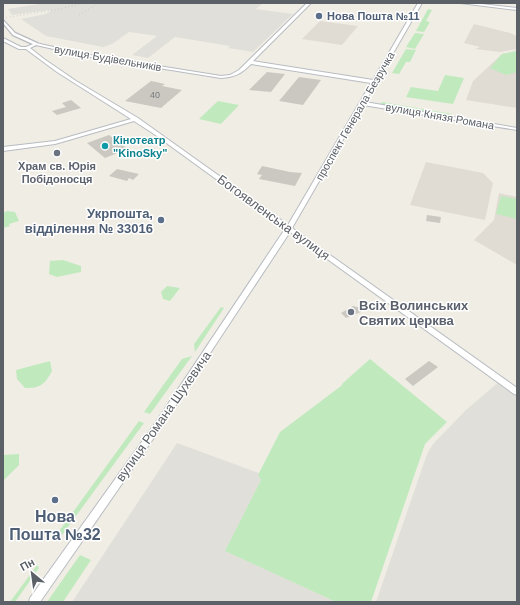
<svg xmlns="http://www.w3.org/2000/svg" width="520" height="605" font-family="Arial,sans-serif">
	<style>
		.industrial { fill: #e1dfd9 }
		.education { fill: #e0dcd3 }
		.green { fill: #c0eabe }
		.building { fill: #cbc8c1 }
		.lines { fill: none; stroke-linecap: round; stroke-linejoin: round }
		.street-casing { stroke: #b7bbc0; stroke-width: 2.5 }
		.secondary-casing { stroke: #b8bcc2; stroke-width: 2 }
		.street { fill: #fff; fill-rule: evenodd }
		.secondary { fill: #fff; fill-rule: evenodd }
		.rail { stroke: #b6b7b8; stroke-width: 1; stroke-dasharray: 0.5 3; stroke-linecap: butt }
		.service-dot { fill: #5c6f8a; stroke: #fff; stroke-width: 1.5 }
		.culture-dot { fill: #0f9aa8; stroke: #fff; stroke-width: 1.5 }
		.worship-dot { fill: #6b7280; stroke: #fff; stroke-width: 1.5 }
		.labels { text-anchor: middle; stroke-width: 3; stroke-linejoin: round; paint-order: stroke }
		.far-number-label { font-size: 9px; fill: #787b7e }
		.far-service-label { font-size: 11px; font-weight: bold; fill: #4e5e75; stroke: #fff; text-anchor: start }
		.far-street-label { font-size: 11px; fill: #5c6167; stroke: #fff }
		.far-culture-label { font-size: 11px; font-weight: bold; fill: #0d838f; stroke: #fff; text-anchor: start }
		.far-worship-label { font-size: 11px; font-weight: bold; fill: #5b616d; stroke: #fff }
		.service-label { font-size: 13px; font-weight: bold; fill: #4e5e75; stroke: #fff; text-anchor: end }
		.street-label { font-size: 13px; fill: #5c6167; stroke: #fff }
		.worship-label { font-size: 13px; font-weight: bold; fill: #5b616d; stroke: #fff; text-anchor: start }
		.near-service-label { font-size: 16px; font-weight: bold; fill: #4e5e75; stroke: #fff }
	</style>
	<rect width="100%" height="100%" fill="#f0ede4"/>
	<g class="industrial">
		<polygon points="45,3 263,3 256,9 293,14 253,52 228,48 230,46 175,37 148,58 132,55 157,36 129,32 112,44 103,47 46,36 21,19 46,14 51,11 50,10 12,15 8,9"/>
		<polygon points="501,380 517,392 517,602 376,602 427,454 433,444 466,410"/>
		<polygon points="177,443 259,473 258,475 261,480 226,551 336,602 72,602"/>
	</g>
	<g class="education">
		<polygon points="320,21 358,26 342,45 302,39"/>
		<polygon points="474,24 510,33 517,36 517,49 500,52 475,49 480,47 464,43"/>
		<polygon points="517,51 517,108 466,100 473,81 502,54"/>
		<polygon points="426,162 483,173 493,183 485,220 410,205"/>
		<polygon points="499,193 517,197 517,265 474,240 494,220"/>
	</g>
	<g class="green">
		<polygon points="428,9 432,10 426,21 430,22 424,32 416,31"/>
		<polygon points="415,33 424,34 415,49 406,47"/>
		<polygon points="406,49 416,50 410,62 406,62 399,74 392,73"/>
		<polygon points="517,51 517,72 506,75 490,68 502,54"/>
		<polygon points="445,75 464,78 453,104 406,97 411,87 438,91"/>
		<polygon points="218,101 239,105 221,124 199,119"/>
		<polygon points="382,102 452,114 451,117 380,105"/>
		<polygon points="501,196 517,199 517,219 496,214"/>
		<polygon points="7,211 15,212 19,221 9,224 10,226 3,228 3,213"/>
		<polygon points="63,260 81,266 81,272 57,277 49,274 50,261"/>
		<polygon points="167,286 180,288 170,301 163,299 161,292"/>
		<polygon points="221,307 224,308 195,352 194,344"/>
		<polygon points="192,356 150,414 144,412 182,359"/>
		<polygon points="370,359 447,422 425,444 371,602 336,602 225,551 261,480 258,475 280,432 341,386 343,383"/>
		<path d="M50,361L52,371C45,384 40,389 25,388L17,379L16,370Z"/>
		<polygon points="139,421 144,423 62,535 60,530"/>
		<polygon points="19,454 19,465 3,481 3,455"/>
		<polygon points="80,555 91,560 63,602 47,602"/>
		<polygon points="37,565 39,568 15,602 10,602"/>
	</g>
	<g class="building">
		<polygon points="267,72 285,74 271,92 249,90"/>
		<polygon points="299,77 321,80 303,105 279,101"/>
		<polygon points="151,81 165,84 162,86 182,90 161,108 125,101"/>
		<polygon points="71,100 81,108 57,115 52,111 66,107 62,103"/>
		<polygon points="109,135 128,149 105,158 87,143"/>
		<polygon points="262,166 290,172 302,173 295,186 259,179 262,175 257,174"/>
		<polygon points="117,169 139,174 133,180 129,178 127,181 109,176"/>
		<polygon points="427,215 441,217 440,223 426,221"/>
		<polygon points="353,306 361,308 361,312 346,318 341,313"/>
		<polygon points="429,361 438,367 413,386 405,379"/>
	</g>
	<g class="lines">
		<g class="street-casing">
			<polygon id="street" points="3,20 15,33 37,43 37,45 35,45 13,35 3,23"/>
		</g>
		<g class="secondary-casing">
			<g id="secondary">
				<path d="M307,3H311L253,61L373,80L418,3H422L365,102L517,128V130L363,105L292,228L517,388V395L514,394L290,232L162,426L40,602H29L30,598L156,422L285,229L154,134L134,121L55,144L3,151V147L55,141L131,119L57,72L26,49H19L3,41V38L21,47H26L36,43L84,54L221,76L230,75L239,70ZM36,45L84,56L221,78C235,77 241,74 251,64L371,83L288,225L138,118L76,81L44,59L30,48Z"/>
				<polygon points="460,3 472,3 517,8 517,10"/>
			</g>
		</g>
		<use href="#street" class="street"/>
		<use href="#secondary" class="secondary"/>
		<g class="rail">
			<polyline points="79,15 99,3"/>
			<polyline points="3,18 60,9 83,3"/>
		</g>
	</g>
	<g class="service-dot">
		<circle cx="319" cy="16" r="4"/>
		<circle cx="161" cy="220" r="4"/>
		<circle cx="55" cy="500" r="4"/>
	</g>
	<circle class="culture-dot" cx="105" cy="146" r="4"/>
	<g class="worship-dot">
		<circle cx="57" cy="153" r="4"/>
		<circle cx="351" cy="312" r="4"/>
	</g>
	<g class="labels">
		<g class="far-number-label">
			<text x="155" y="98">40</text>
		</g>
		<g class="far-service-label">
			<text x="327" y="20">Нова Пошта №11</text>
		</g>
		<g class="far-street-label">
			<text transform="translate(108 58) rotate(10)" y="4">вулиця Будівельників</text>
			<text transform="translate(355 116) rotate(-60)" y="4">проспект Генерала Безручка</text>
			<text transform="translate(440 116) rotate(10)" y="4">вулиця Князя Романа</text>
		</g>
		<g class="far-culture-label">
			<text x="113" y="144">Кінотеатр<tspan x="113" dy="13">"KinoSky"</tspan></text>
		</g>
		<g class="far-worship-label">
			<text x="57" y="170">Храм св. Юрія<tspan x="57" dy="13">Побідоносця</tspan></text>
		</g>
		<g class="service-label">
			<text x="153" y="218">Укрпошта,<tspan x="153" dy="15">відділення № 33016</tspan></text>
		</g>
		<g class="street-label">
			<text transform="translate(274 217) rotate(36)" y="5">Богоявленська вулиця</text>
			<text transform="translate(163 416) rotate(-55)" y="5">вулиця Романа Шухевича</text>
		</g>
		<g class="worship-label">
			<text x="359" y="310">Всіх Волинських<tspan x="359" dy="15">Святих церква</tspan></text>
		</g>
		<g class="near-service-label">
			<text x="55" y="522">Нова<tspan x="55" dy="18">Пошта №32</tspan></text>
		</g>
	</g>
	<rect width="520" height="605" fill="none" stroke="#5c6167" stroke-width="8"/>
	<g transform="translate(32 573) rotate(331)" stroke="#ffffff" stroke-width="3" paint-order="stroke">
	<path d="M0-3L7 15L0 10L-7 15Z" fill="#5c6167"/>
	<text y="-6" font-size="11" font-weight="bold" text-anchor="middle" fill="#5c6167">Пн</text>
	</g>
</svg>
